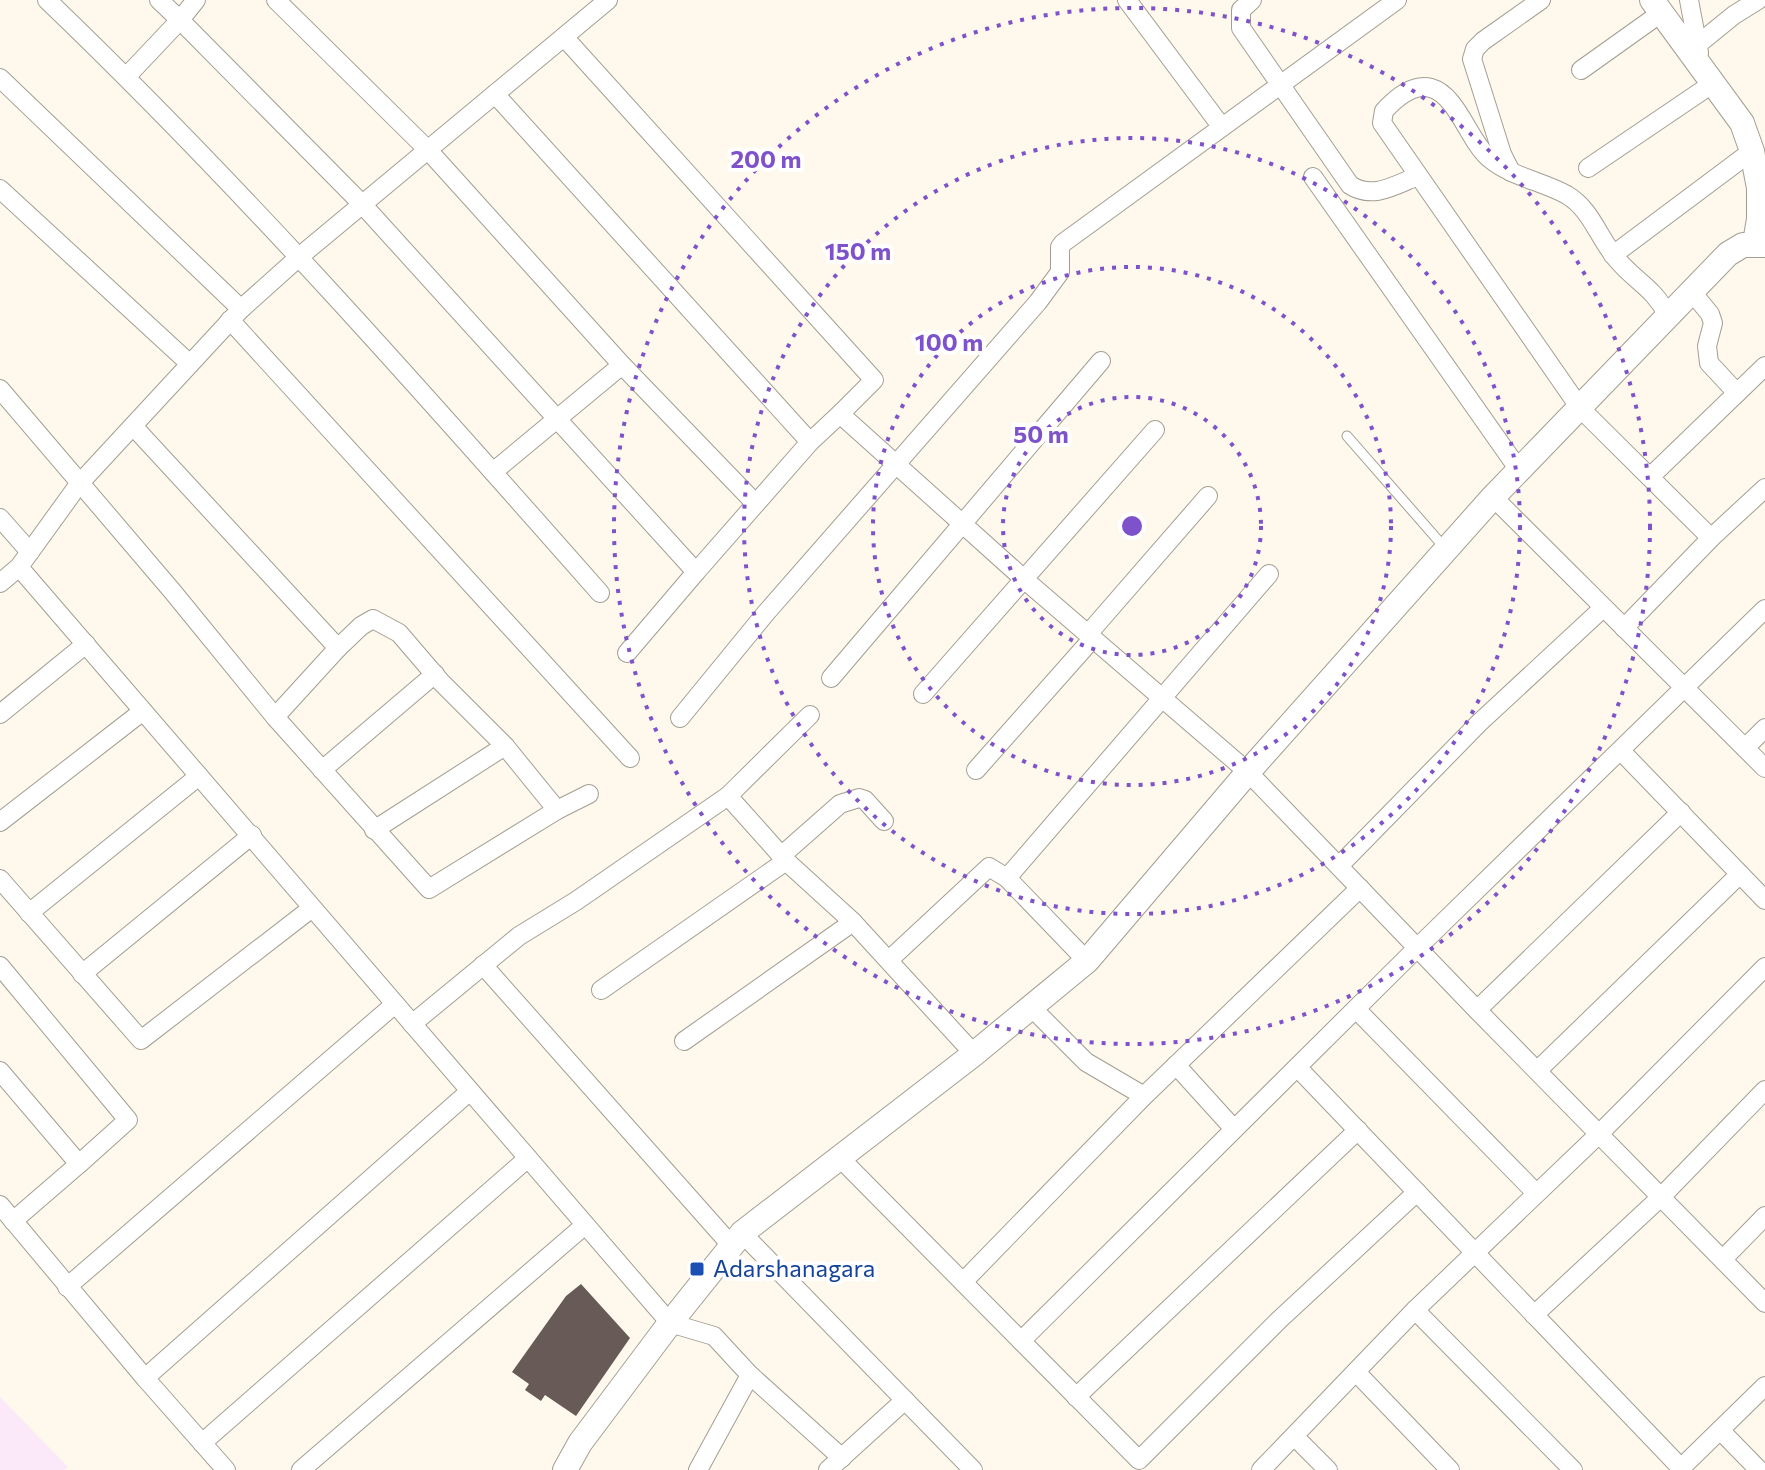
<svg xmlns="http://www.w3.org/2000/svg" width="1765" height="1470" font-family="Commissioner,sans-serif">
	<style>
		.industrial { fill: #fbe8f9 }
		.building { fill: #675a57 }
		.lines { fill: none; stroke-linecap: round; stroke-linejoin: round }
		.lane-casing { stroke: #a39e92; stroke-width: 11 }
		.street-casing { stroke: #a39e92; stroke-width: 20 }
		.secondary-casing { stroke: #a39e92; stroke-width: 26 }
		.lane { stroke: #fff; stroke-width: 9 }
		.street { stroke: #fff; stroke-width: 18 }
		.secondary { stroke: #fff; stroke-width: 24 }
		.ring { fill: none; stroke: #7e52cb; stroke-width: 4; stroke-dasharray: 4 8 }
		.transit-dot { fill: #1a4fb4; stroke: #fff; stroke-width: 3 }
		.labels { text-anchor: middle; stroke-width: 8; stroke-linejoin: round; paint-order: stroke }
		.transit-label { font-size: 24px; fill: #164399; stroke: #fff; text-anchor: start }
		.centre { fill: #7e52cb; stroke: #fff; stroke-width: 4 }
		.ring-label { font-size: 24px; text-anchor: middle; font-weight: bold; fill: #7e52cb; stroke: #fff; stroke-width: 8; stroke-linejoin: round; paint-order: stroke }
	</style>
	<rect width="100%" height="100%" fill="#fef9ec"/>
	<polygon class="industrial" points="0,1397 68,1467 64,1470 0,1470"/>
	<polygon class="building" points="581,1284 630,1338 576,1416 545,1395 541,1401 525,1390 529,1384 512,1372 566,1296"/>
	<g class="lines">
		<g class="lane-casing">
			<polyline id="lane" points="1347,436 1444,547"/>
		</g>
		<g class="street-casing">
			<g id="street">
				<path d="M47,0C242,187 421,390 600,593"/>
				<polyline points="196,0 180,20 362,204 696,572 810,442 840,414"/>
				<polyline points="276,0 428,150 622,365"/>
				<polyline points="1127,0 1221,126"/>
				<path d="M1252,0L1241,10V28L1350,185C1373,200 1395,185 1418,176"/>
				<polyline points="1689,0 1699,53"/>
				<polyline points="564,37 874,380 840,414 1025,580 1248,772 1477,1010 1765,1303"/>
				<polyline points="1697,45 1734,15 1758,0"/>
				<polyline points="1581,70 1661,13"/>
				<polyline points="127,76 180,20 159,0"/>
				<polyline points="0,78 241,309"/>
				<polyline points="495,94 810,442"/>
				<polyline points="1588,168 1712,84"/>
				<polyline points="1511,172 1502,154 1472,59 1475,49 1483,41 1541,0"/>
				<polyline points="1313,177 1519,470"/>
				<polyline points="0,189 190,364"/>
				<polyline points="1613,255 1752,151"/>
				<polyline points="1692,292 1710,314 1713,323 1707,346 1709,363 1737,393"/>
				<path d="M1668,316C1652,284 1631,280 1612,253C1597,233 1589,208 1567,195C1542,181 1511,177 1489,158C1469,141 1457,95 1431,88C1413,83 1395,99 1384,111L1382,123L1580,408L1711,538"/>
				<polyline points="230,320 630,758"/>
				<polyline points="0,389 173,592 275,717 429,889 557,810 505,746 441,682 399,633 373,619 361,626 338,648"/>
				<polyline points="133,426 338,648 275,717"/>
				<polyline points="493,472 622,365 755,503"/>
				<polyline points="1650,477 1765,366"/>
				<polyline points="1493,497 1765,768"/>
				<polyline points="0,518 30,552"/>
				<polyline points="19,567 670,1323 714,1336 750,1375 842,1458"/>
				<polyline points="0,583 19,567 79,484 241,309 299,257 608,0"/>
				<polyline points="1624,628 1711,538 1765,488"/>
				<polyline points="1088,634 1208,496"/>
				<polyline points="627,653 696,572"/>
				<polyline points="831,678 1101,361"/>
				<polyline points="923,694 1155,430"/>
				<polyline points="0,714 86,644"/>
				<polyline points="680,718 765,614 1038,302 1060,272 1060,247 1063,243 1397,0"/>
				<polyline points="1745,748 1765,728"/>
				<polyline points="1621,751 1765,900"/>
				<polyline points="322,770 435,674"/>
				<polyline points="976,770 1093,638"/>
				<polyline points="728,796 810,715"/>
				<polyline points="557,810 589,794"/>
				<polyline points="0,822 143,711"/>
				<polyline points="374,830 505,746"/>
				<polyline points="781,856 840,804 859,798 865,800 884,821"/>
				<polyline points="1339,866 1479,723 1603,608"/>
				<polyline points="1007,878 1269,574"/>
				<polyline points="0,879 141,1040 312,908"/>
				<polyline points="29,913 199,776"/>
				<polyline points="889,960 989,867 1007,878 1087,961"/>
				<polyline points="483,965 731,1245"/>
				<polyline points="0,966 128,1120 79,1164"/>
				<polyline points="82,974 252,835"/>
				<polyline points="601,990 786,861"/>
				<polyline points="1031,1007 1086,1062 1144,1096"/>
				<polyline points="1356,1009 1536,1193"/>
				<polyline points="1477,1010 1681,812"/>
				<polyline points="412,1024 519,936 576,901 728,796 786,861 853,922 974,1054"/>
				<polyline points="684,1041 853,922"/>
				<polyline points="1176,1065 1234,1129"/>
				<polyline points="1298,1068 1681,1468"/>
				<polyline points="1538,1070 1740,874"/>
				<polyline points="0,1071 79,1164 13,1221"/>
				<polyline points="839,1157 1139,1460 1279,1320 1417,1192"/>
				<polyline points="0,1205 145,1378 226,1470"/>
				<polyline points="742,1233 973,1470"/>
				<polyline points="1723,1259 1765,1216"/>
				<polyline points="963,1282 1144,1096 1360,888"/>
				<polyline points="67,1287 395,1004"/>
				<polyline points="1415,1310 1573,1470"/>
				<polyline points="1534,1315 1662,1196 1765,1090"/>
				<polyline points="1021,1341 1418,947 1765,609"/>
				<polyline points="1356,1372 1450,1470"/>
				<polyline points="145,1378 470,1091"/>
				<polyline points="1076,1397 1358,1130"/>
				<polyline points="1720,1430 1759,1470"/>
				<polyline points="1295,1437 1328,1470"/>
				<polyline points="202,1443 528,1158"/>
				<polyline points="301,1470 585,1225"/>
				<polyline points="698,1470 750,1375"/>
				<polyline points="828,1470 905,1400"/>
				<polyline points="1261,1470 1415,1310 1599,1134 1765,967"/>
				<polyline points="1679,1470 1765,1386"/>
			</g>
		</g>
		<g class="secondary-casing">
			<g id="secondary">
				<polyline points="1652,0 1742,123 1752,151 1759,188 1759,219 1755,243"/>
				<polyline points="565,1470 580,1443 670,1323 742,1233 974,1054 1087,961 1248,772 1493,497 1728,254 1743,245 1765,245"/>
			</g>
		</g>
		<use href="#lane" class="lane"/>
		<use href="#street" class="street"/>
		<use href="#secondary" class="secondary"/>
	</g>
	<g class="ring">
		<circle cx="1132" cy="526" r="129"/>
		<circle cx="1132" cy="526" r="259"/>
		<circle cx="1132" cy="526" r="388"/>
		<circle cx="1132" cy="526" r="518"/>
	</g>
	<rect class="transit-dot" x="689" y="1261" width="16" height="16" rx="4"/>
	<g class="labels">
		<g class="transit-label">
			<text x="713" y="1277">Adarshanagara</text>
		</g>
	</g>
	<circle cx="1132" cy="526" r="12" class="centre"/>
	<g class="ring-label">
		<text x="766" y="168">200 m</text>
		<text x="858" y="260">150 m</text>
		<text x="949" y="351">100 m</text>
		<text x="1041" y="443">50 m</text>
	</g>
</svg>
